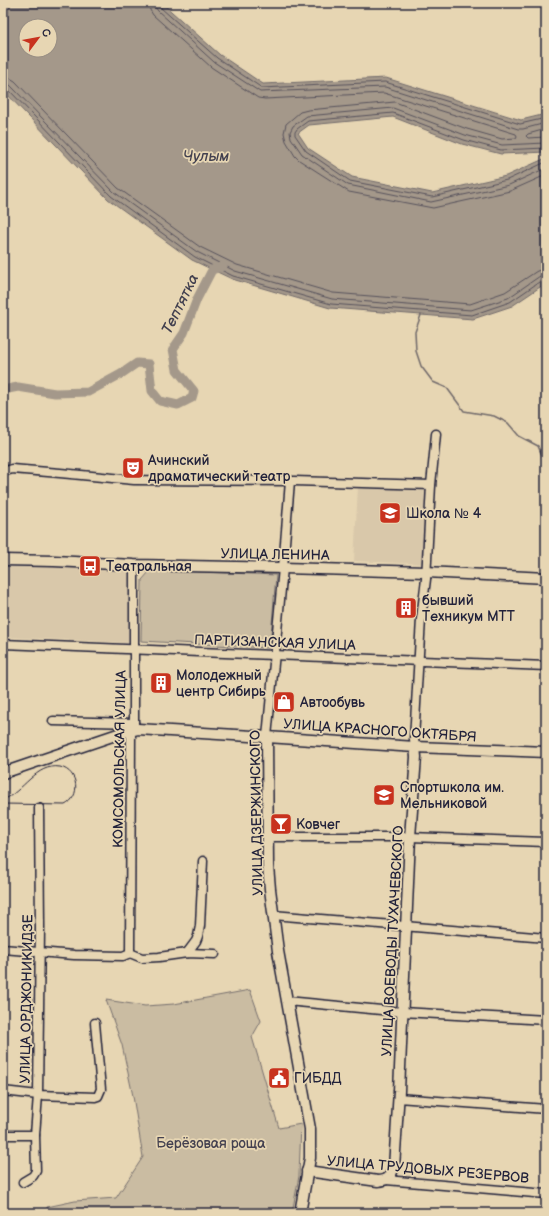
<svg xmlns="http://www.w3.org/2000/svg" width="549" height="1216" font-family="'Balsamiq Sans',sans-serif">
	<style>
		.built { fill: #d9c8aa }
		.green { fill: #cabca2; stroke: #766f6e }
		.water { fill: #a4988a; stroke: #70696a; fill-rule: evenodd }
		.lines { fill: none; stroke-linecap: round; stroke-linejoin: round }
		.shore { stroke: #56515b; stroke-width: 1 }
		.stream { stroke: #70696a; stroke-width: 1.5 }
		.river { stroke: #a4988a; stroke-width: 9 }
		.minor-casing { stroke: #22223b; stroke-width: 11 }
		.major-casing { stroke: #22223b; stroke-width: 13 }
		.minor { stroke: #e7d6b3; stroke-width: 8 }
		.major { stroke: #e7d6b3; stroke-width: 10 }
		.tram { stroke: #22223b; stroke-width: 1 }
		.labels { text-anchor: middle; stroke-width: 3.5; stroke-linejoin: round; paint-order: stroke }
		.poi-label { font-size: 14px; fill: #22223b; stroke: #e7d6b3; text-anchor: start }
		.street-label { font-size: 14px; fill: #22223b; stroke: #e7d6b3 }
		.park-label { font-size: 14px; fill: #444150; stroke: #e7d6b3 }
		.water-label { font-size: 15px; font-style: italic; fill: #42404f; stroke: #e7d6b3 }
	</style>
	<rect width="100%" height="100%" fill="#e7d6b3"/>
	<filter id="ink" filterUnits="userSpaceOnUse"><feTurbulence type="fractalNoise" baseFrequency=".025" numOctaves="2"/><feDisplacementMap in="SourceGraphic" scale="8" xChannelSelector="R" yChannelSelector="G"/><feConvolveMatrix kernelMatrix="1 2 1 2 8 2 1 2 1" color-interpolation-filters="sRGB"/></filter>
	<g filter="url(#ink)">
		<g class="built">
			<polygon points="358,486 425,491 423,564 354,561"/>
			<polygon points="3,564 129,570 129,643 3,637"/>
		</g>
		<g class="green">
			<polygon points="156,570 276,575 270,648 141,641 142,580 149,572"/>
			<polygon points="250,990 261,1021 252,1037 279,1128 301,1124 299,1176 292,1213 47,1213 47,1207 75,1201 116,1198 143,1157 133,1096 122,1045 106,1000 145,1006 174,1004"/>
		</g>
		<path class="water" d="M3,3H162L220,55L263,84L386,78L521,120L546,114V152L501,154L462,144L393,117L309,125L298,133L308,148L352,177L432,193L506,176L546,158V283L512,306L473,319L330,308L232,279L192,260L108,199L3,90ZM26,26H50V50H26Z"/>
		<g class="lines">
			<g class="shore">
				<polyline points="149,3 150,10 153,15 211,67 258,98 265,99 384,93 516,134 517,136 516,138 502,139 467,129 395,102 308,110 300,112 286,124 284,133 286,141 295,156 299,160 349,192 433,208 510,191 546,175"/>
				<polyline points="155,3 155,7 158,11 214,62 260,92 385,87 518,129 523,129 546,123"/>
				<polyline points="160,3 161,8 217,58 262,88 385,82 520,124 546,118"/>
				<polyline points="3,77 10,78 15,81 118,188 200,247 237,265 333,293 470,304 505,292 537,271 546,269"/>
				<polyline points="3,83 8,83 11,86 114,192 197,252 235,271 332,299 471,310 508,298 540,276 546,275"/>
				<polyline points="3,88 8,89 111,196 195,257 233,276 331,304 472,315 510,302 542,280 546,280"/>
				<polyline points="546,129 528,134 526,136 528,138 546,137"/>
				<polyline points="546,143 502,145 465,135 393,108 307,116 293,126 290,132 291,138 302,154 348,185 431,202 509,185 546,168"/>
				<polyline points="546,148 501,150 464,140 393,113 308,121 297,129 295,132 295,135 306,151 350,181 432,197 507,180 546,162"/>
			</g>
			<polyline class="stream" points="421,315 415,332 416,351 421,366 433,382 447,388 464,411 494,416 508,423 519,436 538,446 546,465"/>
			<polyline class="river" points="3,390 18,387 55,393 88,392 121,374 137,363 149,364 152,391 160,401 178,405 192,398 194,391 177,370 173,349 184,333 197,299 212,270 223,266"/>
			<g class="minor-casing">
				<g id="minor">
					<polyline points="3,472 12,469 60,473 134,480 294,481 431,485"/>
					<polyline points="3,644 546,666"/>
					<polyline points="53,721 134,723"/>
					<polyline points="267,737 283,568 290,481"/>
					<polyline points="415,747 414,739 421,619 426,579 431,485 436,434"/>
					<polyline points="269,837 410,837 546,842"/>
					<polyline points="273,915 546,938"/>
					<polyline points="3,949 74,955 123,956 130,953 142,958 159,957 187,953 215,954"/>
					<polyline points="130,953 131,730 134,723 134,565"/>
					<polyline points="187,953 196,941 198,936 200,926 203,861"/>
					<polyline points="287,1001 402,1012 546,1020"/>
					<polyline points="3,1091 38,1095 95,1097 98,1096 101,1089 95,1023"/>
					<polyline points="398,1098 546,1109"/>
					<polyline points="3,1135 35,1135"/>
					<polyline points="386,1180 546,1194"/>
					<polyline points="23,1182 33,1176 36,1171 35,1135 38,1095 40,928 39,808"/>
				</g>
			</g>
			<g class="major-casing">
				<g id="major">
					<polyline points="3,560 54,561 134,565 283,568 426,572 546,578"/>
					<polyline points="267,737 268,866 270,889 278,951 310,1129 310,1158 300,1213"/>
					<polyline points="3,773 124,732 138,729 267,737 415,747 546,752"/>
					<path d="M307,1171L378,1181C389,1180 390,1177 394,1167L399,1091L410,837L416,757L415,747"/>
				</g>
			</g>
			<use href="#minor" class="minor"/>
			<use href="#major" class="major"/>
			<path class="tram" d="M3,800C23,792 36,763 60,767C79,771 81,797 65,805L3,804"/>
		</g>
	</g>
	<defs>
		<g id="theatre-square" transform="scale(1.15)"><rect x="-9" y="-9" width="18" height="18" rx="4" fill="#c8321e" stroke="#e7d6b3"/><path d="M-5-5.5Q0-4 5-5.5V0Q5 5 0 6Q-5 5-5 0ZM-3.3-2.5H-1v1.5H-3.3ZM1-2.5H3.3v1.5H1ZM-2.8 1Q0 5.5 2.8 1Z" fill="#fff"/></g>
		<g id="school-square" transform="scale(1.15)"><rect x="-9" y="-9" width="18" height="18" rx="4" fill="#c8321e" stroke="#e7d6b3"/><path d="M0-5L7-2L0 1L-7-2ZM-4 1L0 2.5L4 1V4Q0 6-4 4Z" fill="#fff"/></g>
		<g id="bus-square" transform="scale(1.15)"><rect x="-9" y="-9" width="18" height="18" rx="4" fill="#c8321e" stroke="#e7d6b3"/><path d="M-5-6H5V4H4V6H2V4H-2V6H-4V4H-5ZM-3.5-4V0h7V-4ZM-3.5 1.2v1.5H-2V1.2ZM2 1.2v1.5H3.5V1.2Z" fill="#fff"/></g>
		<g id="building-square" transform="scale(1.15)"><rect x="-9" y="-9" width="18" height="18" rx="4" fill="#c8321e" stroke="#e7d6b3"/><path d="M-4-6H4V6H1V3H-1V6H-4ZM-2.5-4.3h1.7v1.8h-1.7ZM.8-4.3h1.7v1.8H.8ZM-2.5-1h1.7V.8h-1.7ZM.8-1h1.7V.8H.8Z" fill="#fff"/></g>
		<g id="shop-square" transform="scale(1.15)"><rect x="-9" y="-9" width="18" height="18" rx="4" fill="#c8321e" stroke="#e7d6b3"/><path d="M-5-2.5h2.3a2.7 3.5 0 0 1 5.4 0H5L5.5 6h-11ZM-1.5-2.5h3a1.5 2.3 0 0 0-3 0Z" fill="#fff"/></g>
		<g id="bar-square" transform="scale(1.15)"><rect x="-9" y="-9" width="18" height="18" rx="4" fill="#c8321e" stroke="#e7d6b3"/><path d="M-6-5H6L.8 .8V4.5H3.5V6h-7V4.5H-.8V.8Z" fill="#fff"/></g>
		<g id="civic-square" transform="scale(1.15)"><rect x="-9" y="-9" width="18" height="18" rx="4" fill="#c8321e" stroke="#e7d6b3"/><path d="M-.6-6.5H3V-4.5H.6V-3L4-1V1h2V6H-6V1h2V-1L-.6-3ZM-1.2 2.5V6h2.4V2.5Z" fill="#fff"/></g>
	</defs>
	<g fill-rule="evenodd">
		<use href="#theatre-square" x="133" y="468"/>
		<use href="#school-square" x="390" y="513"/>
		<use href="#bus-square" x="90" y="566"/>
		<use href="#building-square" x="406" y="608"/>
		<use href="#building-square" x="161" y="683"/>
		<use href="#shop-square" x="284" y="702"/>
		<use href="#school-square" x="384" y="795"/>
		<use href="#bar-square" x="281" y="824"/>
		<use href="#civic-square" x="279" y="1078"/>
	</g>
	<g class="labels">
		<g class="poi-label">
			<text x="148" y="465">Ачинский<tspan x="148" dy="16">драматический театр</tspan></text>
			<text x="406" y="518">Школа № 4</text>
			<text x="106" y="571">Театральная</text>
			<text x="422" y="605">бывший<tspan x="422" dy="16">Техникум МТТ</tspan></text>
			<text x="176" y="680">Молодежный<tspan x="176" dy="16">центр Сибирь</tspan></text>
			<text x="300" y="707">Автообувь</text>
			<text x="400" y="792">Спортшкола им.<tspan x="400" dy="16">Мельниковой</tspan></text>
			<text x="296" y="829">Ковчег</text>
			<text x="294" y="1083">ГИБДД</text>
		</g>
		<g class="street-label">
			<text transform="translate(275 554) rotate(1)" y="5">УЛИЦА ЛЕНИНА</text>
			<text transform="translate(275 642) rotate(2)" y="5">ПАРТИЗАНСКАЯ УЛИЦА</text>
			<text transform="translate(380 730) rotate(4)" y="5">УЛИЦА КРАСНОГО ОКТЯБРЯ</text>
			<text transform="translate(119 759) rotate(-89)" y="5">КОМСОМОЛЬСКАЯ УЛИЦА</text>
			<text transform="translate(256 813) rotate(-91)" y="5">УЛИЦА ДЗЕРЖИНСКОГО</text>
			<text transform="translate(392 941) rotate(-87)" y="5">УЛИЦА ВОЕВОДЫ ТУХАЧЕВСКОГО</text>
			<text transform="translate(26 999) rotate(-89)" y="5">УЛИЦА ОРДЖОНИКИДЗЕ</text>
			<text transform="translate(428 1169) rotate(5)" y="5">УЛИЦА ТРУДОВЫХ РЕЗЕРВОВ</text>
		</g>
		<g class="park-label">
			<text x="211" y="1148">Берёзовая роща</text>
		</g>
		<g class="water-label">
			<text x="206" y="161">Чулым</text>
			<text transform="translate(180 304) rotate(-64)" y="5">Тептятка</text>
		</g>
	</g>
	<rect width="549" height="1216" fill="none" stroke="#e7d6b3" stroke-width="16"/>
	<rect x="8" y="8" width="533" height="1200" fill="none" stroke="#22223b" stroke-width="1.5" filter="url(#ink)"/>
	<g transform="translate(38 38) rotate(58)"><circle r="19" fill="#e7d6b3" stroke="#988e83"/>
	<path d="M0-3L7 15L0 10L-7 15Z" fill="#c8321e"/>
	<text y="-6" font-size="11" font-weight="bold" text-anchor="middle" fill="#22223b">С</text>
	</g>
</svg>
